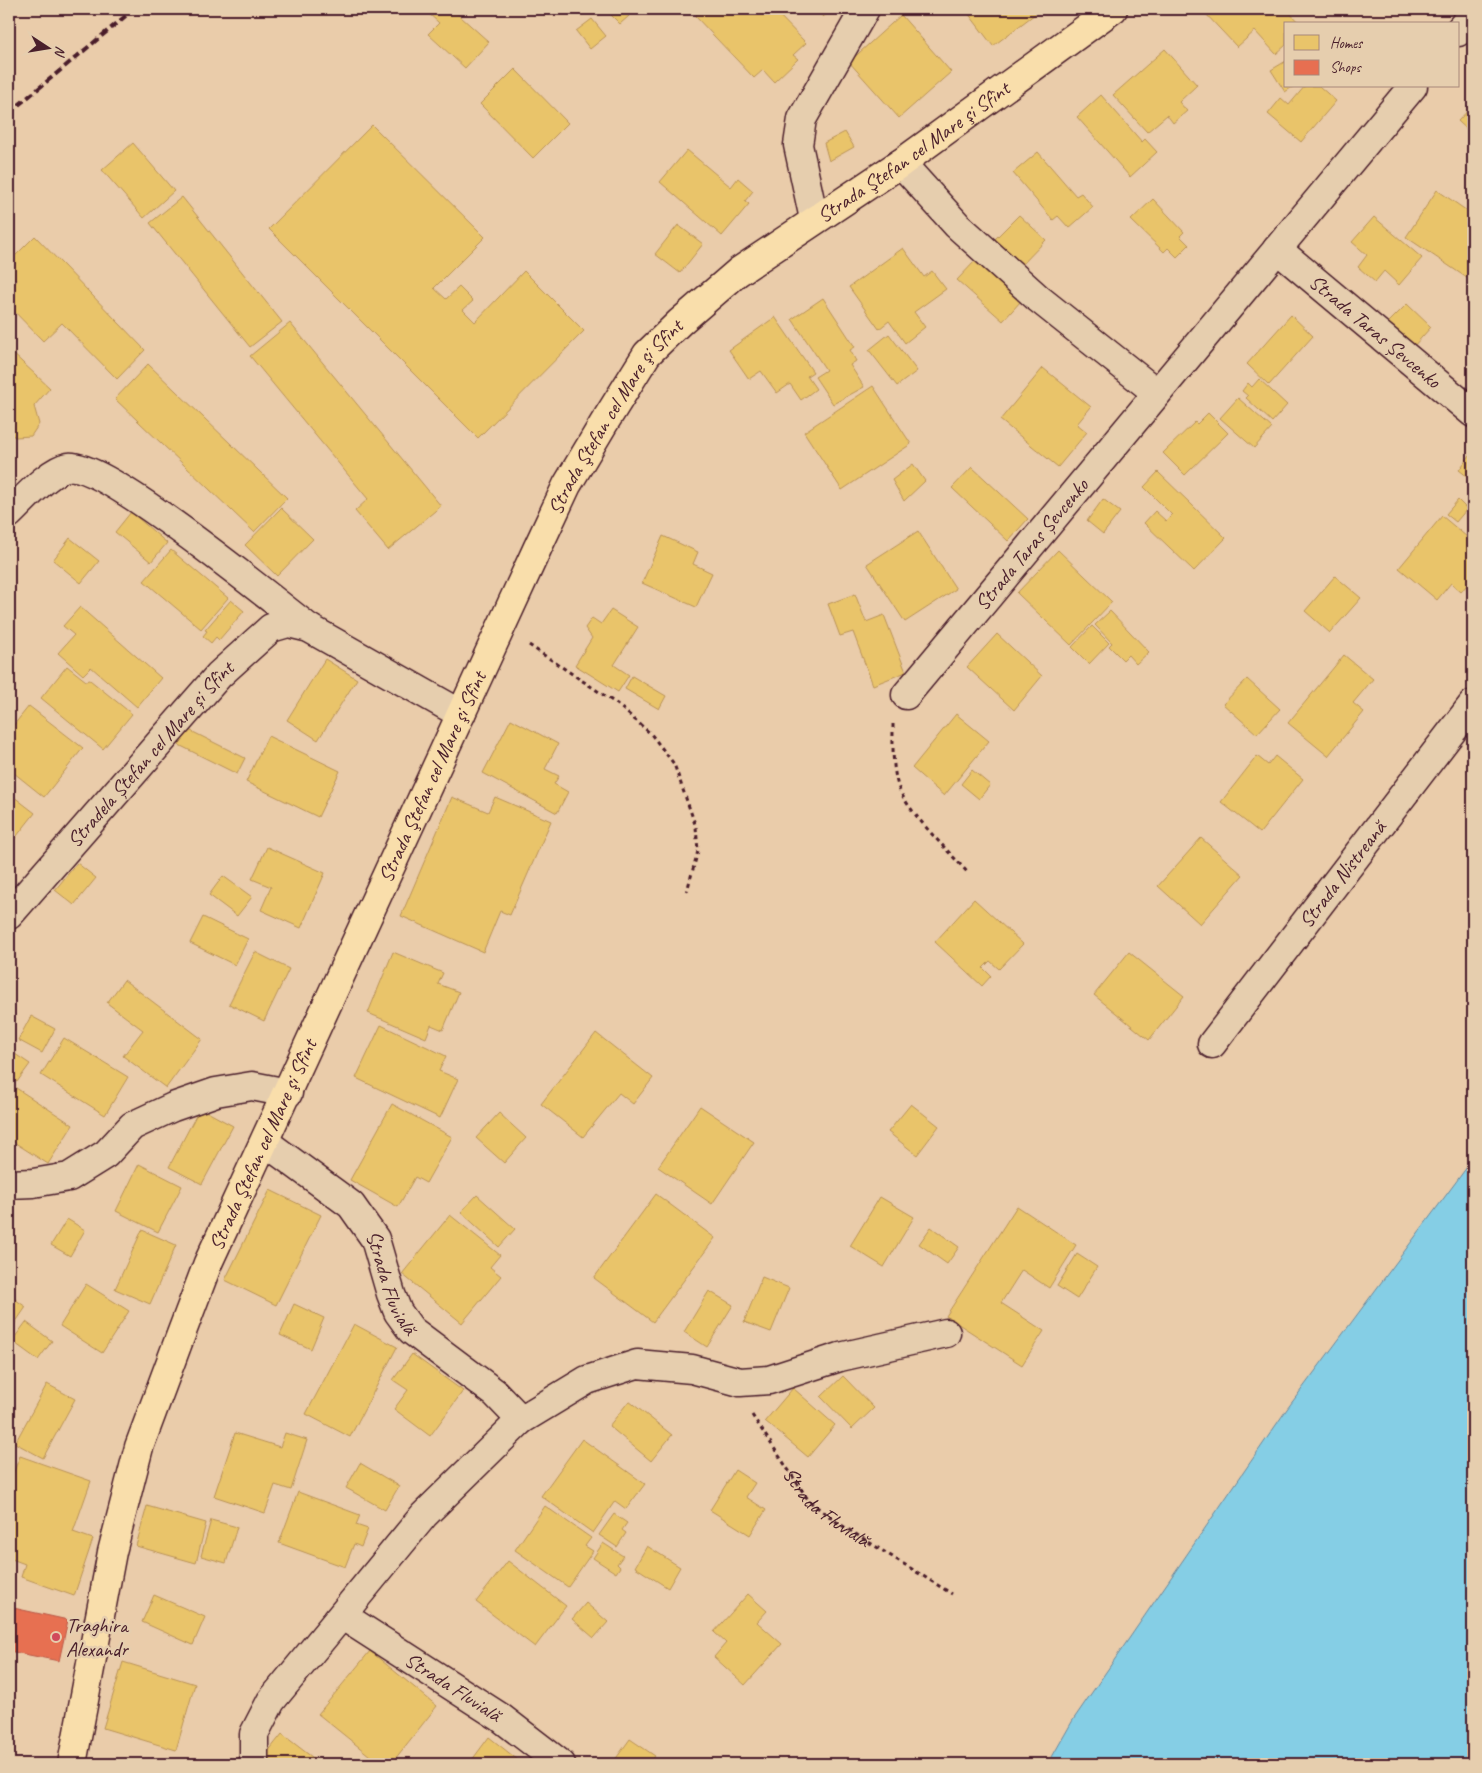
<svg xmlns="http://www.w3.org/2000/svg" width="1482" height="1773" font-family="Caveat,sans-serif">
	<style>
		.water { fill: #85cee5; stroke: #6d889b }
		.homes { fill: #e9c46a; stroke: #b99257 }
		.shops { fill: #e76f51; stroke: #b85746 }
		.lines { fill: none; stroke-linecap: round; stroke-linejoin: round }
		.street-casing { stroke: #4a1f2b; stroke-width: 31 }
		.primary-casing { stroke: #4a1f2b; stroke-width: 31 }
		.path { stroke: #4a1f2b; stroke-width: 3; stroke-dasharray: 4 4; stroke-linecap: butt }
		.street { stroke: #e6ceae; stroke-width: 28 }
		.primary { stroke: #f9deab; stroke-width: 28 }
		.rail { stroke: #4a1f2b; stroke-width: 4; stroke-dasharray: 8 4; stroke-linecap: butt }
		.poi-dot { fill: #d1495b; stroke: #e6ceae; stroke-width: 2 }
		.labels { text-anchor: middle; stroke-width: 5; stroke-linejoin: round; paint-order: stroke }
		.street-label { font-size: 21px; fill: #4a1f2b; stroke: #e6ceae }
		.poi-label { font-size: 21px; fill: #4a1f2b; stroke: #e6ceae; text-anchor: start }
	</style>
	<rect width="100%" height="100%" fill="#eaccaa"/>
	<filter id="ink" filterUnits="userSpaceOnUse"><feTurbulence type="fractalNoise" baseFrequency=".02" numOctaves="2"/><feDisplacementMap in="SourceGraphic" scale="10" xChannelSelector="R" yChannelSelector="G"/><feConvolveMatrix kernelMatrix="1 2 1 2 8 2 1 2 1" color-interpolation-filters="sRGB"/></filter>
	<g filter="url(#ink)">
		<polygon class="water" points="1473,1159 1473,1764 1048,1764 1073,1720 1287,1409"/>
		<g class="homes">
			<polygon points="428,9 452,9 489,42 465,68 428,34 439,23 426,11"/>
			<polygon points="610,9 621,9 629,16 620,24 607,11"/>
			<polygon points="702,9 773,9 806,43 793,55 798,59 774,82 763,70 754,78 695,16"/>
			<polygon points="815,9 832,9 823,17"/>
			<polygon points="965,9 1037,9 1039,11 993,46"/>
			<polygon points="1207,9 1286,9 1300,24 1286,24 1286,45 1276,54 1255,31 1237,47 1204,12"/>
			<polygon points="901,15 951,72 899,118 849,62"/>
			<polygon points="592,19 606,36 590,49 576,31"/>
			<polygon points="1165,49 1197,85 1179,102 1187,111 1173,123 1167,115 1147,132 1113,95"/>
			<polygon points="1286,61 1286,86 1294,86 1285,92 1271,70"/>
			<polygon points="515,69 568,123 533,158 480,104"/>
			<polygon points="1305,86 1319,86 1336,101 1301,142 1268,114 1281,98 1289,105"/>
			<polygon points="1101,95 1142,142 1145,139 1157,152 1130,177 1077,117"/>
			<polygon points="1473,105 1473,135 1458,121"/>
			<polygon points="372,125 485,237 434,288 446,299 459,287 473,301 463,310 475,322 524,271 584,331 478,438 269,229"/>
			<polygon points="845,132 854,147 829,161 824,143"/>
			<polygon points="133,143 174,191 144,218 102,170"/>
			<polygon points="687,150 731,187 738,178 753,191 745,201 749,204 722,236 660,182"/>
			<polygon points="1038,152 1076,196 1081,193 1093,207 1069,228 1058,216 1053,220 1013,173"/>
			<polygon points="1437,190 1473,215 1473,282 1406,237"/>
			<polygon points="182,197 282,322 250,347 150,223"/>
			<polygon points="1153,199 1184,232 1180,236 1189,245 1177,257 1168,248 1164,252 1131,220"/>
			<polygon points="1019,215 1046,240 1018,269 991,243"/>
			<polygon points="1374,217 1422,258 1399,285 1384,271 1375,282 1358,267 1367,255 1352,242"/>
			<polygon points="678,225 703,244 680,273 655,254"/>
			<polygon points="35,236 145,350 117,379 62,323 43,341 9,306 9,290 17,281 9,272 9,262"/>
			<polygon points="903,248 924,277 932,271 946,289 914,312 925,327 905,343 889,321 879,329 849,287"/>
			<polygon points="976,260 1021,301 1003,321 957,280"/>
			<polygon points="823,298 855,347 850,350 856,361 850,365 864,387 833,404 815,377 826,370 792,319"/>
			<polygon points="1407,304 1431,327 1413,347 1388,323"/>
			<polygon points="1291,315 1313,336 1269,385 1247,364"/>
			<polygon points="775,317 813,372 807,376 816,389 801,400 790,384 777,393 761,371 749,379 729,350"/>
			<polygon points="290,323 441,506 388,550 355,511 368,499 250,356"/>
			<polygon points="889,334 917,371 897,386 869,350"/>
			<polygon points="9,350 50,388 34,406 39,424 31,436 16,437 9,434"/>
			<polygon points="148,364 287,498 254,532 115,399"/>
			<polygon points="1043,368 1091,407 1077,424 1087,432 1058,467 1000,420"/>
			<polygon points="1259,379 1287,405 1272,422 1246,398 1248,396 1242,391 1248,383 1252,387"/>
			<polygon points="873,386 911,444 842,490 804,432"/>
			<polygon points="1238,398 1272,428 1254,448 1220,418"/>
			<polygon points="1208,413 1228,433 1185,475 1163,453 1195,422 1197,424"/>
			<polygon points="1473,451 1473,481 1459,470"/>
			<polygon points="913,464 925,481 904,501 892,480"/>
			<polygon points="972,467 1028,519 1008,541 952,488"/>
			<polygon points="1158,472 1226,538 1194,571 1144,523 1155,511 1166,521 1172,515 1144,487"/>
			<polygon points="1103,499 1120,512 1103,534 1087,521"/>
			<polygon points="1458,500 1467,509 1456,522 1446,514"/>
			<polygon points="281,508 313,539 277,576 245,545"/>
			<polygon points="131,512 167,543 151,562 115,532"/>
			<polygon points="1442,516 1473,542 1473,578 1461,592 1451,583 1437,600 1399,568"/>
			<polygon points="918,531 956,589 905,622 867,564"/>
			<polygon points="663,536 698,552 693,564 712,573 696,607 642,583"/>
			<polygon points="70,538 99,561 81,583 53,560"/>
			<polygon points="171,550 228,598 201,629 144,581"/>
			<polygon points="1058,550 1112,602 1071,645 1017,593"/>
			<polygon points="1335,576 1361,598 1330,633 1305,611"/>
			<polygon points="855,594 866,622 884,615 906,672 873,685 853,632 840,636 828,604"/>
			<polygon points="231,600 244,611 219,640 216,637 211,643 203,636 207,631 205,630"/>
			<polygon points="80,607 161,678 137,707 91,667 83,675 58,653 74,635 63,626"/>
			<polygon points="611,610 638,627 614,665 629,675 618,692 575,665 592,638 585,628 592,618 601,624"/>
			<polygon points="1110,611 1149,652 1136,664 1128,655 1123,660 1109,646 1112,643 1095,625"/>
			<polygon points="1092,626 1109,643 1089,664 1072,647"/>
			<polygon points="997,634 1042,676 1014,710 967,667"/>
			<polygon points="1344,655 1373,679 1353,703 1364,712 1328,756 1288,723"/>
			<polygon points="325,659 357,679 318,740 287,720"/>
			<polygon points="67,666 86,681 90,680 132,714 103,749 41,698"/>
			<polygon points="632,676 666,696 659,709 625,689"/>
			<polygon points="1247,679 1280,709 1257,734 1223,704"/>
			<polygon points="29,706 83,748 44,797 9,769 9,731"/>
			<polygon points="956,714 989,741 944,796 912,768"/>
			<polygon points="511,719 558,744 545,769 559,776 554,784 568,792 557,813 483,773"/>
			<polygon points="187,729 245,758 237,774 179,745"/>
			<polygon points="268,736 340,771 318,817 246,782"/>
			<polygon points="1257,756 1268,765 1275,756 1303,779 1260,833 1221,802"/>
			<polygon points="972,770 990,785 979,799 961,784"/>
			<polygon points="9,793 35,813 9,846"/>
			<polygon points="452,797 488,812 495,797 551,821 510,915 500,911 483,952 401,916"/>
			<polygon points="1201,838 1243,875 1200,924 1158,886"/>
			<polygon points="267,847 325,873 301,928 261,910 271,887 252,879"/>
			<polygon points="77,863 96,878 74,905 55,890"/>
			<polygon points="223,876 252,897 237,916 209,895"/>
			<polygon points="974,899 1023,944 999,969 990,961 983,968 991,976 982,986 935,942"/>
			<polygon points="203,917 248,939 235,965 190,943"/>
			<polygon points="255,952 289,969 264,1021 229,1004"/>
			<polygon points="393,952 443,973 438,984 459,992 443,1030 431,1025 426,1038 368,1013"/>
			<polygon points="1129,952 1184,996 1149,1040 1094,995"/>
			<polygon points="124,980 202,1039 166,1088 123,1056 143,1030 107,1003"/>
			<polygon points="31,1016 55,1029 42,1053 18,1040"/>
			<polygon points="381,1025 446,1056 439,1071 458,1079 440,1118 356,1078"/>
			<polygon points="596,1033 653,1078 633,1104 619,1093 583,1137 541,1104"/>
			<polygon points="64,1038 128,1077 105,1115 41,1075"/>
			<polygon points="9,1050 30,1064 17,1082 9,1076"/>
			<polygon points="16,1088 73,1125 48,1164 9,1139 9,1098"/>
			<polygon points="392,1104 452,1137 426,1183 415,1177 398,1207 350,1180"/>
			<polygon points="911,1104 939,1126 917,1155 888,1132"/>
			<polygon points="700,1106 754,1142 712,1204 658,1167"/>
			<polygon points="200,1108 233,1126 202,1184 169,1167"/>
			<polygon points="499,1113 526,1138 504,1163 476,1138"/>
			<polygon points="139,1164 182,1186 158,1232 116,1211"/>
			<polygon points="270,1190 321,1215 276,1305 225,1280"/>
			<polygon points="656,1194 715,1238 653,1322 594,1278"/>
			<polygon points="477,1195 515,1229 499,1247 461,1212"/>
			<polygon points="880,1197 914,1217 884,1267 850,1246"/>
			<polygon points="1017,1206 1076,1245 1049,1288 1022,1270 1001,1303 1044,1331 1022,1365 946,1316"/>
			<polygon points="450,1215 500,1255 490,1267 501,1276 462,1323 402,1274"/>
			<polygon points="67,1219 85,1230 70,1256 51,1245"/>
			<polygon points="931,1227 959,1247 947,1264 919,1244"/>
			<polygon points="142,1230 176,1245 150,1304 115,1289"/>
			<polygon points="1077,1254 1097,1267 1077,1299 1057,1286"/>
			<polygon points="762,1277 789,1288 771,1332 744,1322"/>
			<polygon points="86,1284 129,1311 102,1353 60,1326"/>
			<polygon points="709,1291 733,1305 707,1347 684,1332"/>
			<polygon points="9,1295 26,1307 13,1326 9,1323"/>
			<polygon points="294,1304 324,1318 311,1349 280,1335"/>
			<polygon points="26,1322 52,1341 38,1360 12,1341"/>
			<polygon points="354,1324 397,1347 350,1437 306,1414"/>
			<polygon points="412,1354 463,1391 430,1436 394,1409 408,1390 393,1380"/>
			<polygon points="843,1376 874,1408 852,1429 821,1397"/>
			<polygon points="47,1384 75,1399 43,1458 15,1443"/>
			<polygon points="793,1388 835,1425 808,1457 765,1421"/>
			<polygon points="629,1401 672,1435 651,1461 609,1426"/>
			<polygon points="235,1433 280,1447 285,1433 307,1440 291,1490 275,1485 265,1513 214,1496"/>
			<polygon points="582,1439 645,1484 626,1509 615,1501 593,1533 541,1496"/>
			<polygon points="20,1456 91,1481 73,1532 93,1539 74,1596 21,1577 25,1564 9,1558 9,1484"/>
			<polygon points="360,1463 399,1486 385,1510 346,1488"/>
			<polygon points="735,1470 755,1483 746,1497 766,1510 750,1535 710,1510"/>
			<polygon points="298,1492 360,1515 356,1525 368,1529 361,1547 354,1544 345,1567 279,1543"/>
			<polygon points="147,1506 206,1523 196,1563 136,1546"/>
			<polygon points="545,1506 591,1538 585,1546 593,1551 568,1587 515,1550"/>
			<polygon points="614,1514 627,1523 622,1530 626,1533 617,1547 599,1535"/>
			<polygon points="211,1520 237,1527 226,1563 201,1556"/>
			<polygon points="603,1543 623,1556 617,1564 620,1567 616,1573 593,1558"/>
			<polygon points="647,1546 680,1567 668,1588 635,1567"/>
			<polygon points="508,1561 566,1606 535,1647 476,1602"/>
			<polygon points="748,1594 767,1611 757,1622 782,1644 745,1685 714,1657 726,1643 714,1632"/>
			<polygon points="154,1595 205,1617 193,1645 142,1622"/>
			<polygon points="586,1603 608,1622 594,1638 572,1619"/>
			<polygon points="370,1651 437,1706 391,1764 380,1764 318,1714"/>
			<polygon points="123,1662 195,1684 176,1750 103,1728"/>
			<polygon points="282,1734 321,1764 270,1764 263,1758"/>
			<polygon points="489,1737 523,1764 469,1764"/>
			<polygon points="630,1739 655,1756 649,1764 612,1764"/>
		</g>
		<polygon class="shops" points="9,1607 68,1620 59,1661 9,1651"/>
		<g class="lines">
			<g class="street-casing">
				<g id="street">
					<polyline points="1458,32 1473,14"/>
					<polyline points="901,163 957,225 1039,299 1157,393"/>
					<polyline points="814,219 798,145 802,119 865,9"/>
					<path id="s2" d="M1277,249L1473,413"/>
					<path d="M9,514C23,501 49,470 68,467C104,461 272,600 309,628"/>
					<path id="s3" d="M906,695L1413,86"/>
					<path id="s4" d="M9,915L219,675L271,628L288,623L309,628L461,714"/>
					<path id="s5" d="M1212,1044L1473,704"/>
					<path id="s6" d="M265,1142L351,1205L375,1239L391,1294L398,1312L411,1330L495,1393L521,1420"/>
					<polyline points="9,1184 33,1183 69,1177 106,1154 132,1126 173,1107 216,1092 252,1086 288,1093"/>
					<path id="s7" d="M343,1616L500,1717L561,1764"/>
					<polyline points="254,1764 254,1734 271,1701 424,1515 521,1420 587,1380 637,1364 692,1369 740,1382 769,1380 840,1357 946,1333"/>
				</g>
			</g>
			<g class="primary-casing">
				<g id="primary">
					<path id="s8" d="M72,1764L112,1552L139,1447L177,1345L208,1263L537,549L567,485L604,423L647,354L680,322L738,272L901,163L1113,9"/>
				</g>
			</g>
			<g class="path">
				<polyline points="529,645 617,704 651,734 674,764 696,827 698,851 687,891"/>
				<path d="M893,724C893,745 892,766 898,786C907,812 949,851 968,873"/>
				<path id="s1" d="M752,1415L809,1501L838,1523L952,1594"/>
			</g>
			<use href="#street" class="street"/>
			<use href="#primary" class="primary"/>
			<polyline class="rail" points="9,113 134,9"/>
		</g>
	</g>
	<circle class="poi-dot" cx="56" cy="1637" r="5"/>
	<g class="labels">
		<g class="street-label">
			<text dy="7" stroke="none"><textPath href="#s8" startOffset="1866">Strada Ştefan cel Mare şi Sfînt</textPath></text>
			<text dy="7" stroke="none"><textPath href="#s2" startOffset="128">Strada Taras Șevcenko</textPath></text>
			<text dy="7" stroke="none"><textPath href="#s8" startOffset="1461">Strada Ştefan cel Mare şi Sfînt</textPath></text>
			<text dy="7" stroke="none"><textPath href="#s3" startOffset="196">Strada Taras Șevcenko</textPath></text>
			<text dy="7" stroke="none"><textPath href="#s4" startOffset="214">Stradela Ștefan cel Mare și Sfînt</textPath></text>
			<text dy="7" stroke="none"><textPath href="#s8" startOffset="1056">Strada Ştefan cel Mare şi Sfînt</textPath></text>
			<text dy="7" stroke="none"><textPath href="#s5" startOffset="214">Strada Nistreană</textPath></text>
			<text dy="7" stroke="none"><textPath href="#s8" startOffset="651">Strada Ştefan cel Mare şi Sfînt</textPath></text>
			<text dy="7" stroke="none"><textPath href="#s6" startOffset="195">Strada Fluvială</textPath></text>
			<text dy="7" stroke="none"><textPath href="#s1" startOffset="120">Strada Fluvială</textPath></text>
			<text dy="7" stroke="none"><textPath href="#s7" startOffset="131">Strada Fluvială</textPath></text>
		</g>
		<g class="poi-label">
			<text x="66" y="1632">Traghira<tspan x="66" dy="24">Alexandr</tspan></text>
		</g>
	</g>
	<rect width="1482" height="1773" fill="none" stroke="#e6ceae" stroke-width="30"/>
	<rect x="15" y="15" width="1452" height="1743" fill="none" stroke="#4a1f2b" stroke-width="2" filter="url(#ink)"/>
	<rect x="1284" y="22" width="175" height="65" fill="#e6ceae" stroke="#a8887a"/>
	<rect x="1294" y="35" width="25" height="15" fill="#e9c46a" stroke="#a8887a"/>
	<text x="1330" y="48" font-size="15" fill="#4a1f2b">Homes</text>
	<rect x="1294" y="60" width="25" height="15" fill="#e76f51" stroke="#a8887a"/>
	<text x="1330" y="72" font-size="15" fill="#4a1f2b">Shops</text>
	<g transform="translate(48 48) rotate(102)" stroke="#e6ceae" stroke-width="4" paint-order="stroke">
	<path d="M0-4L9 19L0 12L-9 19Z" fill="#4a1f2b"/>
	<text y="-8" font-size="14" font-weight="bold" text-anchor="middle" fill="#4a1f2b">N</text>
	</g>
</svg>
